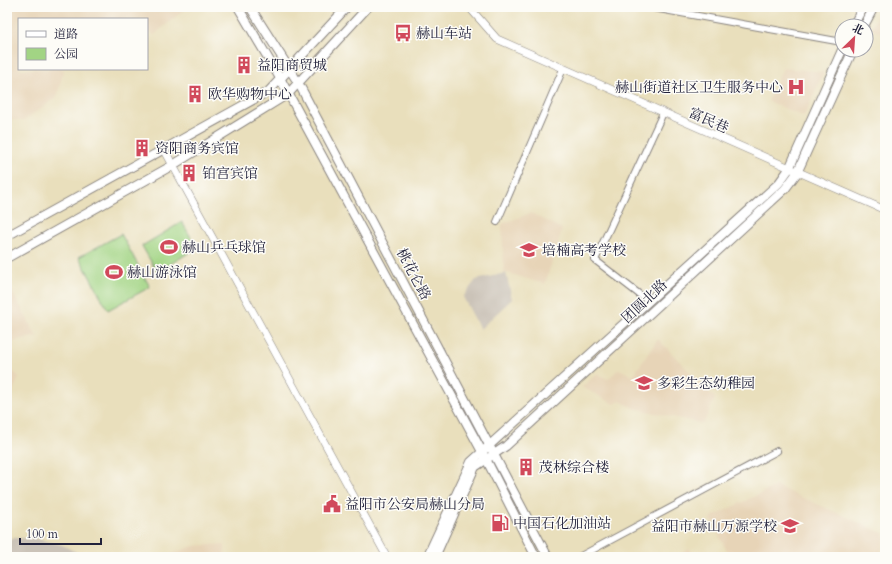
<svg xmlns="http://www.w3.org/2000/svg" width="892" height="564" font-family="Cardo,'Noto Serif SC',serif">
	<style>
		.built { fill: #e7d4b7 }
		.industrial { fill: #cbc3b8 }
		.green { fill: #a2d484; stroke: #627b60 }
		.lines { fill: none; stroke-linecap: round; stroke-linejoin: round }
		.minor-casing { stroke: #86807c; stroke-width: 8 }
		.tertiary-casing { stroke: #86807c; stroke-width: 8 }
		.secondary-casing { stroke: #86807c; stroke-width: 10 }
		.minor { stroke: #fff; stroke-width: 6 }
		.tertiary { stroke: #fff; stroke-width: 7 }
		.secondary { stroke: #fff; stroke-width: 8 }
		.labels { text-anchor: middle; stroke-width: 3; stroke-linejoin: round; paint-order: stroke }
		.poi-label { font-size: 14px; fill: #22223b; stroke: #fdfcf7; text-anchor: start }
		.street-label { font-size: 14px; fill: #22223b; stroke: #fdfcf7 }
	</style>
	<rect width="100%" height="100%" fill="#fdfcf7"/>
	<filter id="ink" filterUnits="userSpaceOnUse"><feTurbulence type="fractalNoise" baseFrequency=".025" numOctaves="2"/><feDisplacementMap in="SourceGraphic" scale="8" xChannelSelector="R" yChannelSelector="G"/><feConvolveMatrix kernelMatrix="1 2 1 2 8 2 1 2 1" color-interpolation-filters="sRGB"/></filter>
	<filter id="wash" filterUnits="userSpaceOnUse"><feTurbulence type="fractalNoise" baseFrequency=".012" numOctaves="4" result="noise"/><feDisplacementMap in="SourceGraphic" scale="16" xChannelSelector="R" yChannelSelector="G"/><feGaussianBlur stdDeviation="0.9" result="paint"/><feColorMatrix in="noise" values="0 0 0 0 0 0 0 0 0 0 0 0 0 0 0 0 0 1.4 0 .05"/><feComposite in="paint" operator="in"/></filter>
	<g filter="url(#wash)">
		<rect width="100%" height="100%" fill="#e9dfbc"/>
		<g class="built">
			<polygon points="7,7 187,7 154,35 147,30 147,19 19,19 19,69 64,69 57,97 23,121 7,119"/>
			<polygon points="881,7 885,7 885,35 871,29"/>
			<polygon points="783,68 824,72 804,117 768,101"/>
			<polygon points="531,213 562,229 545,284 504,272 502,224"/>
			<polygon points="7,282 37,337 21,339 7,345"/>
			<polygon points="658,339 715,398 703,424 634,408 620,401 614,404 582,387 597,374 608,379 619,369 633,376"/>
			<polygon points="7,365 19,377 7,405"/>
			<polygon points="776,486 885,534 885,539 879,557 730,557 710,518"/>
			<polygon points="225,544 225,557 164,557 193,546"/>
			<polygon points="690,549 694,557 674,557"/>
		</g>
		<g class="industrial">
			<polygon points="506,273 512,299 480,329 463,297 476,280"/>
			<polygon points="14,538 34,538 62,545 87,557 7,557 7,540"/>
		</g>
		<g class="green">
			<polygon points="182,222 197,248 157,272 142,246"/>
			<polygon points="121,234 150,287 108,310 79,257"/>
		</g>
	</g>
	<g filter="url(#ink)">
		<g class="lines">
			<g class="minor-casing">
				<g id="minor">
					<polyline points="648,7 842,42"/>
					<polyline points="497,222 563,69"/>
					<polyline points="648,301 595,260 663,113"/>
					<polyline points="579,557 777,451"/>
				</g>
			</g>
			<g class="tertiary-casing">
				<g id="tertiary">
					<polyline points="469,7 497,39 885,210"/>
					<polyline points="164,149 387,557"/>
				</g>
			</g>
			<g class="secondary-casing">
				<g id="secondary">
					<polyline points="238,7 281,80 486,459 536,557"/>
					<polyline points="250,7 299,84 548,557"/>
					<polyline points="853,26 863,7"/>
					<polyline points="864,26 874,7"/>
					<polyline points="7,236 269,91 347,7"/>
					<polyline points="7,258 173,165 288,94 368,7"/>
					<polyline points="427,557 471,462 779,183 789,169 842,50"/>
					<polyline points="435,557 475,467 506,446 785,189 797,173 853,50"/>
				</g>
			</g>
			<use href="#minor" class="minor"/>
			<use href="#tertiary" class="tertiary"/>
			<use href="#secondary" class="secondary"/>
		</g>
	</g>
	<defs>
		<g id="bus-bare" transform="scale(1.38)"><path d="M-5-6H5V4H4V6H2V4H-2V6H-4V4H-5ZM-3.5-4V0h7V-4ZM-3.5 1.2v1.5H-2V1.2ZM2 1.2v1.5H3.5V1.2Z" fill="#d1495b" stroke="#fdfcf7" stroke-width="2.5" paint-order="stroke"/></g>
		<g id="building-bare" transform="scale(1.38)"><path d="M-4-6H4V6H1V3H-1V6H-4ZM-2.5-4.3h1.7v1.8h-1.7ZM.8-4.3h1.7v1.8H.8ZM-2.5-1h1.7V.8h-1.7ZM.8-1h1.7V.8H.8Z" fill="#d1495b" stroke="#fdfcf7" stroke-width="2.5" paint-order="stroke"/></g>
		<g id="hospital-bare" transform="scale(1.38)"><path d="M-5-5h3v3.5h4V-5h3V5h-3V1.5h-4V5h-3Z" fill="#d1495b" stroke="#fdfcf7" stroke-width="2.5" paint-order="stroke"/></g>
		<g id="stadium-bare" transform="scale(1.38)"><path d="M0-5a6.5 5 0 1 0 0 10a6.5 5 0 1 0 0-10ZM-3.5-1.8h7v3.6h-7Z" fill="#d1495b" stroke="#fdfcf7" stroke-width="2.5" paint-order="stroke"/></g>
		<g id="school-bare" transform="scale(1.38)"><path d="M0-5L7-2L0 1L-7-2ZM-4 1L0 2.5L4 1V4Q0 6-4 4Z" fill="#d1495b" stroke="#fdfcf7" stroke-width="2.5" paint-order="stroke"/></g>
		<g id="civic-bare" transform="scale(1.38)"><path d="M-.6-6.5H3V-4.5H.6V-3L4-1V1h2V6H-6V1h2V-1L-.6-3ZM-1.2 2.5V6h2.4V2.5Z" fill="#d1495b" stroke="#fdfcf7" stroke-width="2.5" paint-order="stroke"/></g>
		<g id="fuel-bare" transform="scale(1.38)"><path d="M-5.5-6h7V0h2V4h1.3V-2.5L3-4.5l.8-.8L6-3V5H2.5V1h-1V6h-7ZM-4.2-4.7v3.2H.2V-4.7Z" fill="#d1495b" stroke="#fdfcf7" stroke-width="2.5" paint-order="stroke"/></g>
	</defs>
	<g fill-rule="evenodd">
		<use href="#bus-bare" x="403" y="33"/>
		<use href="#building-bare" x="244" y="65"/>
		<use href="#hospital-bare" x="796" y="87"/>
		<use href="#building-bare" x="195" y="94"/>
		<use href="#building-bare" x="142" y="148"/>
		<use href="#building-bare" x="189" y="173"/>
		<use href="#stadium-bare" x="169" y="247"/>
		<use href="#school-bare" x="529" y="250"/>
		<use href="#stadium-bare" x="114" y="272"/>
		<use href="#school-bare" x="644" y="383"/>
		<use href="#building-bare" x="526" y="467"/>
		<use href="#civic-bare" x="332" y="504"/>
		<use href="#fuel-bare" x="500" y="523"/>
		<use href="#school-bare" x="790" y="526"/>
	</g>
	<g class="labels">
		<g class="poi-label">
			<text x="416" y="38">赫山车站</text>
			<text x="257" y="70">益阳商贸城</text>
			<text x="783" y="92" text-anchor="end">赫山街道社区卫生服务中心</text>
			<text x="208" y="99">欧华购物中心</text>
			<text x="155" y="153">资阳商务宾馆</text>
			<text x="202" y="178">铂宫宾馆</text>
			<text x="182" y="252">赫山乒乓球馆</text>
			<text x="542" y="255">培楠高考学校</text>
			<text x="127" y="277">赫山游泳馆</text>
			<text x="657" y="388">多彩生态幼稚园</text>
			<text x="539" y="472">茂林综合楼</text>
			<text x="345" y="509">益阳市公安局赫山分局</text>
			<text x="513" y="528">中国石化加油站</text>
			<text x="777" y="531" text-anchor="end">益阳市赫山万源学校</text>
		</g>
		<g class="street-label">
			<text transform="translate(709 120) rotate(24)" y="5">富民巷</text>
			<text transform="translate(414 274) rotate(62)" y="5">桃花仑路</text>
			<text transform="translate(644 301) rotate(-43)" y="5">团圆北路</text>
		</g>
	</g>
	<rect width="892" height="564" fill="none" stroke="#fdfcf7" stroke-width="24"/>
	<rect x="18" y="18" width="130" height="52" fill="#fdfcf7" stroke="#a5a5ac"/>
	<rect x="26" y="31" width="20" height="6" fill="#ffffff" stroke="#a5a5ac"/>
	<text x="54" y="38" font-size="12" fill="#22223b">道路</text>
	<rect x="26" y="48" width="20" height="12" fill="#a2d484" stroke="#a5a5ac"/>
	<text x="54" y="58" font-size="12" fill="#22223b">公园</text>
	<g transform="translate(854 38) rotate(25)"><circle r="19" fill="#fdfcf7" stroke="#a5a5ac"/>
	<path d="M0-3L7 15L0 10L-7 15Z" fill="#d1495b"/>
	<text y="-6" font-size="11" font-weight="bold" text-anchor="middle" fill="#22223b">北</text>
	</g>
	<path d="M20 538v6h81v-6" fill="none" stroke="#22223b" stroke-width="2"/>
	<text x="26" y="538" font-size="12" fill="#22223b" stroke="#fdfcf7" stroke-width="3" paint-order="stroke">100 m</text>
</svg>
